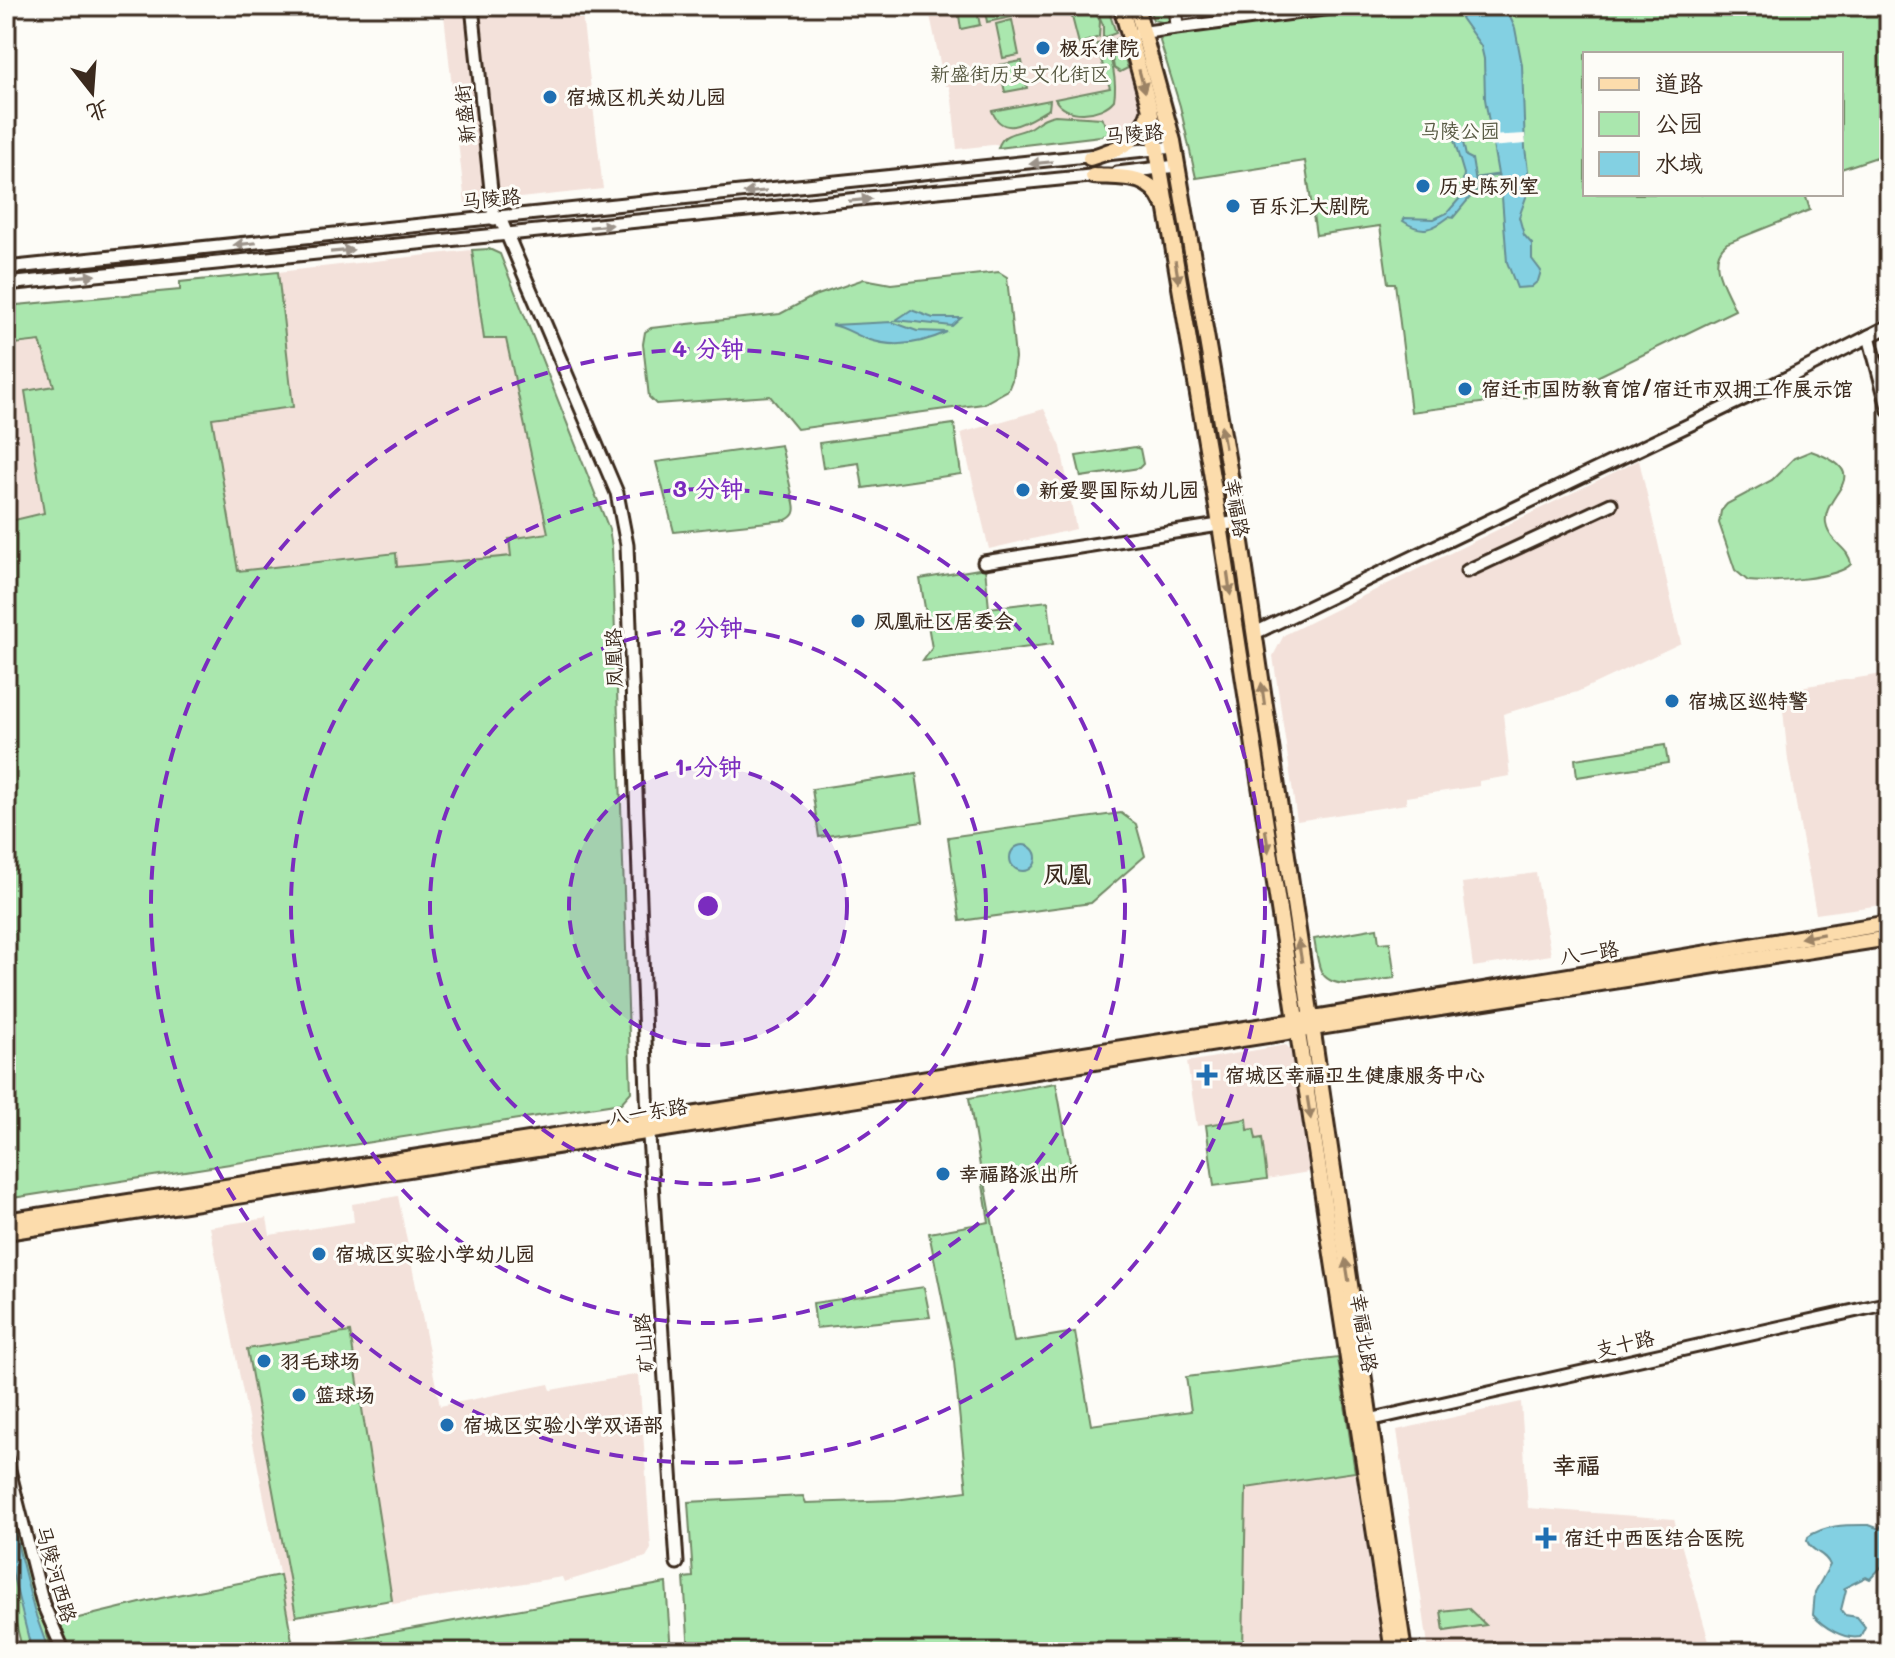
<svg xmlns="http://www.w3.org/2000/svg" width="1895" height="1658" font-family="Mali,'LXGW WenKai TC',sans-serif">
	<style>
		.built { fill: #f3e1da }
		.green { fill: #aae7ae; stroke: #728866; stroke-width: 2 }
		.water { fill: #83d0e2; stroke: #668e94; stroke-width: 2 }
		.pier { fill: #fdfcf7 }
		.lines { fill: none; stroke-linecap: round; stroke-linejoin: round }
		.stream { stroke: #668e94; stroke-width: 3 }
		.minor-casing { stroke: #3b2a1e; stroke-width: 17 }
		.major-casing { stroke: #3b2a1e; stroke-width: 20 }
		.minor { stroke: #fdfcf7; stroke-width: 11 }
		.major { stroke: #fcdcac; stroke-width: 14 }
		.oneway { fill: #9c8365 }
		.oneway2 { fill: #9c938a }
		.ring { fill: none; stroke: #7b2cbf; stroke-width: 4; stroke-dasharray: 14 10 }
		.poi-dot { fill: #1f6fb2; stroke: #fdfcf7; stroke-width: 3 }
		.labels { text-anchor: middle; stroke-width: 6; stroke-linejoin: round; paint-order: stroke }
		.poi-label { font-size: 20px; font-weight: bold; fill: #3b2a1e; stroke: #fdfcf7; text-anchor: start }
		.park-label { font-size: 20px; fill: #575942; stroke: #fdfcf7 }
		.street-label { font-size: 20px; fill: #3b2a1e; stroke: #fdfcf7 }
		.quarter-label { font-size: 24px; font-weight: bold; fill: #3b2a1e; stroke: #fdfcf7 }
		.centre { fill: #7b2cbf; stroke: #fdfcf7; stroke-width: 4 }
		.ring-label { font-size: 24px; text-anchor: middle; font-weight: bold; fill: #7b2cbf; stroke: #fdfcf7; stroke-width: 6; stroke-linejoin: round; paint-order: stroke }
	</style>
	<rect width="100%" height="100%" fill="#fdfcf7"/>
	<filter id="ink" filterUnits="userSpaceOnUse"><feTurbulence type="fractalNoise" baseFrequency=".0125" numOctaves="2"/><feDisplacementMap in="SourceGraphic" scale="16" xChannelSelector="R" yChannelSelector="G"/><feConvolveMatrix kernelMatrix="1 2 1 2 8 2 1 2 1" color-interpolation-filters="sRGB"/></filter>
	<g filter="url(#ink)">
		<g class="built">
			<polygon points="439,6 581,6 603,189 465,204 444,15 441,15"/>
			<polygon points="928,6 1115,6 1146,105 1141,120 1127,128 1114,131 957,149 952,100 949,86 945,86"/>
			<polygon points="1189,6 1264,6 1190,14"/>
			<polygon points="471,250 484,339 506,339 548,533 510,539 512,556 397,567 395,553 238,571 212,417 293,406 278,272"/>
			<polygon points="40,341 54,387 25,392 44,513 6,522 6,345"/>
			<polygon points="1044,409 1061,447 1076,529 989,549 961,433"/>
			<polygon points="1639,460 1681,643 1577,692 1503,714 1510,776 1479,781 1479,786 1406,797 1406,804 1297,821 1273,656 1284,635"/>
			<polygon points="1889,673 1889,904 1816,914 1788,760 1781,690"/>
			<polygon points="1536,873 1551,955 1473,967 1462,883"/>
			<polygon points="1286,1045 1292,1051 1309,1172 1267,1179 1262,1139 1255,1139 1248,1130 1246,1119 1197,1126 1187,1062"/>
			<polygon points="398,1196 440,1406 549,1384 551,1390 639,1374 651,1549 646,1557 564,1582 562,1577 393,1604 391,1600 288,1618 210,1227 267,1218 270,1235 354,1222 352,1204"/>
			<polygon points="1521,1402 1528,1508 1674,1519 1712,1652 1429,1652 1397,1430"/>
			<polygon points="1355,1472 1383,1652 1243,1652 1246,1488"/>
		</g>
		<g class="green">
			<polygon points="976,6 980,25 961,29 958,9"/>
			<polygon points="984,6 1010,6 1012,17 987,22"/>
			<polygon points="1084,6 1092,6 1100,21 1099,37 1079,44 1071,13 1084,9"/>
			<polygon points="1095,6 1107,6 1116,33 1103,38 1103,25"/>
			<polygon points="1148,6 1171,6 1171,20 1166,23 1153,20"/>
			<path d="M1387,6H1889V153L1841,169V54H1585V194H1805L1810,210L1727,243C1705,261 1726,288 1735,310L1566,392L1411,412L1395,283H1388L1380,226L1316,235L1305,161L1196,178L1180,106L1160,41L1163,34Z"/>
			<polygon points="1012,20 1019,55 1003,58 996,24"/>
			<polygon points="1118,38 1128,68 1120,72 1114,68 1110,45 1110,42"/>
			<path d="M1102,43C1113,55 1117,84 1114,100C1101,116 1065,119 1055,99L1110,88L1096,44Z"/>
			<polygon points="1022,61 1027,88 1005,92 999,65"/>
			<path d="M1050,100L1049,109C1030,119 1004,141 992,111Z"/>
			<path d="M1055,115L1101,118L1108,127L1109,135L998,148C1004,130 1018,135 1031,127C1040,121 1044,117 1055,115Z"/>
			<polygon points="489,249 500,254 609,529 612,547 631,1092 621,1103 6,1199 6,522 44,513 25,391 54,386 40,341 6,345 6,306 180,290 180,282 278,272 293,407 212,418 238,571 396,553 397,567 511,556 509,539 548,533 506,339 484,339 472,250"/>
			<polygon points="999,272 1007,277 1015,358 1012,380 1008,390 983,404 797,429 770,396 656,404 649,397 643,344 645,332 651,328 780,314 812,297 864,279 891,284"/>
			<polygon points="954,424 961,474 863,488 859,463 823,468 819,443"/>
			<path d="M781,445L794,503C796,512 794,516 786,520L674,532L656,462Z"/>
			<polygon points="1135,447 1140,449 1143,464 1139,468 1081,477 1076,456"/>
			<path d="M1811,451C1882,476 1816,494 1827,528C1832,544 1849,548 1851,564C1838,579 1768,583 1748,581L1735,570L1719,523L1721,511L1727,504L1772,480L1794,458Z"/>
			<polygon points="985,568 989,608 1048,601 1053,644 923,661 932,648 920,579"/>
			<polygon points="1665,745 1668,763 1577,777 1575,759"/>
			<polygon points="916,774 923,822 819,837 812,789"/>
			<polygon points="1121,813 1136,824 1145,856 1091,903 960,921 948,837"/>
			<path d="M1377,928L1379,943L1390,942L1395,978C1376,980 1332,994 1321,971C1317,962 1316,949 1314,939Z"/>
			<polygon points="1056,1083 1071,1167 985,1182 1014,1342 1075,1332 1091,1425 1191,1411 1186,1377 1338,1358 1355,1472 1246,1488 1243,1652 689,1652 684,1578 693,1577 688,1502 803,1496 806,1503 895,1500 967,1491 953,1352 929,1233 989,1222 969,1098"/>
			<polygon points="1247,1119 1248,1130 1254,1129 1256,1139 1262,1138 1267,1179 1214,1186 1206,1125"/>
			<polygon points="924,1287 930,1317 816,1328 813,1303"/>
			<polygon points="350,1332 392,1600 296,1616 247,1349"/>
			<polygon points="6,1474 48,1638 55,1652 23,1652 6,1583"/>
			<polygon points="280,1575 293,1646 298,1649 666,1583 671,1652 72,1652 58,1623 161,1598"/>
			<polygon points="1468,1608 1486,1625 1444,1631 1441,1611"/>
		</g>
		<g class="water">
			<polygon points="1456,6 1496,6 1510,17 1515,28 1522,65 1525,148 1530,186 1519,217 1524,235 1532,244 1532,259 1541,271 1538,281 1531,287 1517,288 1507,262 1502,197 1485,99 1484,59 1481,46 1456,11"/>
			<path d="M1458,132L1462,138L1466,156L1472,159L1477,189L1453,218L1449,217C1432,230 1422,234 1403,221L1405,218L1434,219L1447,213L1460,198L1464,174L1453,137Z"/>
			<polygon points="911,310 933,318 961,318 952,326 896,320"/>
			<path d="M892,322L917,331L947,332C921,344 895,349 867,339C855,335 845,327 832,325Z"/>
			<circle cx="1023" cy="858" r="13"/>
			<polygon points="6,1498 34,1610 49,1652 32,1652 6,1548"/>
			<path d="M1869,1525L1877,1528L1889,1525V1559L1870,1579L1866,1577L1844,1588L1846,1590L1841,1610L1845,1615L1857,1617L1865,1627L1860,1637C1844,1640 1823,1627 1813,1615L1815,1592L1830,1565C1825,1552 1812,1553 1807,1541L1808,1537C1825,1524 1848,1525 1869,1525Z"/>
		</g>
		<polygon class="pier" points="1525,134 1526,144 1490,147 1489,136"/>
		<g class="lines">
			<polyline class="stream" points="1477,178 1498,175"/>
			<g class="minor-casing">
				<g id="minor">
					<polyline points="472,6 494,219"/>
					<polyline points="1175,6 1177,26"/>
					<polyline points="1138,33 1347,6"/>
					<polyline points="1117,173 1177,166"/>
					<polyline points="500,218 617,493 627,545 648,1121 677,1563"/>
					<polyline points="6,268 1174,147"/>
					<polyline points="6,284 1100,175"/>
					<polyline points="1869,336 1889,411"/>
					<polyline points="984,562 1238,522"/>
					<polyline points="1467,571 1611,504"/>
					<polyline points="1255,633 1789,377 1889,326"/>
					<polyline points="1369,1420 1889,1303"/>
					<polyline points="6,1458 43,1604 64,1652"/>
				</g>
			</g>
			<g class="major-casing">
				<g id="major">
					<polyline points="1121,6 1150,109 1220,525 1393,1652"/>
					<polyline points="1136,6 1173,141 1238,522 1404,1652"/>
					<path d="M1090,158C1122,147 1139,143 1150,110"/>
					<path d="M1093,176C1120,178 1150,173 1162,202"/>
					<polyline points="6,1221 1296,1021 1889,923"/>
					<polyline points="6,1232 1889,938"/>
				</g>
			</g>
			<use href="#minor" class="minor"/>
			<use href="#major" class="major"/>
		</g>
		<defs><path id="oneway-solid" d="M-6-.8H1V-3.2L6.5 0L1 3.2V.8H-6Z" transform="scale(2)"/></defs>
		<g class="oneway">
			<use href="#oneway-solid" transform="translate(1142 81) rotate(75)"/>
			<use href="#oneway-solid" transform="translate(1177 272) rotate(81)"/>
			<use href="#oneway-solid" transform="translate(1223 437) rotate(-100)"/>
			<use href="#oneway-solid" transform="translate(1229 584) rotate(82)"/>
			<use href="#oneway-solid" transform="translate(1263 694) rotate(-98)"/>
			<use href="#oneway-solid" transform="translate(1267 841) rotate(82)"/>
			<use href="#oneway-solid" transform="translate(1812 936) rotate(170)"/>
			<use href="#oneway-solid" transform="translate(1300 951) rotate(-99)"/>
			<use href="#oneway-solid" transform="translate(1309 1108) rotate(81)"/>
			<use href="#oneway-solid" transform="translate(1347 1270) rotate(-99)"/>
		</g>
		<g class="oneway2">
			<use href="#oneway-solid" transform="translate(1041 163) rotate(174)"/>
			<use href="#oneway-solid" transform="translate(755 192) rotate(174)"/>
			<use href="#oneway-solid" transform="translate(860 200) rotate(-6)"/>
			<use href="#oneway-solid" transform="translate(601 226) rotate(-6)"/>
			<use href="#oneway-solid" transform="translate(245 244) rotate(174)"/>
			<use href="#oneway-solid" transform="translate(342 251) rotate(-5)"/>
			<use href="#oneway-solid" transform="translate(84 276) rotate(-5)"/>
		</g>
	</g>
	<circle cx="708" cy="906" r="139" fill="#7b2cbf" fill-opacity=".12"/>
	<g class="ring">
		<circle cx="708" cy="906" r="139"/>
		<circle cx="708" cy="906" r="278"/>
		<circle cx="708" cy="906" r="417"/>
		<circle cx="708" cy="906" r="557"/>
	</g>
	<g class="poi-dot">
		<circle cx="1043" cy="48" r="8"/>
		<circle cx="550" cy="97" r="8"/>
		<circle cx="1423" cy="186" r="8"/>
		<circle cx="1233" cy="206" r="8"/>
		<circle cx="1465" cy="389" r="8"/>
		<circle cx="1023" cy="490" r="8"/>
		<circle cx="858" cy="621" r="8"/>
		<circle cx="1672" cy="701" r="8"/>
		<path d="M1203 1063h8v8h8v8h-8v8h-8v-8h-8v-8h8z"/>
		<circle cx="943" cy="1174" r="8"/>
		<circle cx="319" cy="1254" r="8"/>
		<circle cx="264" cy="1361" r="8"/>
		<circle cx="299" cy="1395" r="8"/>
		<circle cx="447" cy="1425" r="8"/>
		<path d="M1542 1526h8v8h8v8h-8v8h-8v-8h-8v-8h8z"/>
	</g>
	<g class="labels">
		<g class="poi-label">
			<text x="1059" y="55">极乐律院</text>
			<text x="566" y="104">宿城区机关幼儿园</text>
			<text x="1439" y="193">历史陈列室</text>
			<text x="1249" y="213">百乐汇大剧院</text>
			<text x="1481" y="396">宿迁市国防教育馆/宿迁市双拥工作展示馆</text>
			<text x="1039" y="497">新爱婴国际幼儿园</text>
			<text x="874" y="628">凤凰社区居委会</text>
			<text x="1688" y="708">宿城区巡特警</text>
			<text x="1225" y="1082">宿城区幸福卫生健康服务中心</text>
			<text x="959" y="1181">幸福路派出所</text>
			<text x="335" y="1261">宿城区实验小学幼儿园</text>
			<text x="280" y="1368">羽毛球场</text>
			<text x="315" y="1402">篮球场</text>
			<text x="463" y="1432">宿城区实验小学双语部</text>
			<text x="1564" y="1545">宿迁中西医结合医院</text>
		</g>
		<g class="park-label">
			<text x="1020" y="81">新盛街历史文化街区</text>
			<text x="1460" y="138">马陵公园</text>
		</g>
		<g class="street-label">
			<text transform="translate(465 114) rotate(-96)" y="7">新盛街</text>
			<text transform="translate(1134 134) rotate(-5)" y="7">马陵路</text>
			<text transform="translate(491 199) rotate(-6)" y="7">马陵路</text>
			<text transform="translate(1237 508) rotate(80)" y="7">幸福路</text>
			<text transform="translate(614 658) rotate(-92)" y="7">凤凰路</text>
			<text transform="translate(1589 953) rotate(-9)" y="7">八一路</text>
			<text transform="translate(648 1112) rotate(-9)" y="7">八一东路</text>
			<text transform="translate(1364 1333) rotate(81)" y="7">幸福北路</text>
			<text transform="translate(644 1343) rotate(-94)" y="7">矿山路</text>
			<text transform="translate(1625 1344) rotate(-13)" y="7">支十路</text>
			<text transform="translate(56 1574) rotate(74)" y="7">马陵河西路</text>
		</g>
		<g class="quarter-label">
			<text x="1067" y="883">凤凰</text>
			<text x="1576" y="1474">幸福</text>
		</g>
	</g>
	<circle cx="708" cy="906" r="12" class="centre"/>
	<g class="ring-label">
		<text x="708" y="357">4 分钟</text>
		<text x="708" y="497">3 分钟</text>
		<text x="708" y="636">2 分钟</text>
		<text x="708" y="775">1 分钟</text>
	</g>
	<rect width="1895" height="1658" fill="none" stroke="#fdfcf7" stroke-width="32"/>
	<rect x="16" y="16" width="1863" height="1626" fill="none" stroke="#3b2a1e" stroke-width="3" filter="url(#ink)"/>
	<rect x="1583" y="52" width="260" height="144" fill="#fdfcf7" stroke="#afa8a0" stroke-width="2"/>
	<rect x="1599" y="78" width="40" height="12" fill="#fcdcac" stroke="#afa8a0" stroke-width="2"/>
	<text x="1655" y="92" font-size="24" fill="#3b2a1e">道路</text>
	<rect x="1599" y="112" width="40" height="24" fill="#aae7ae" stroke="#afa8a0" stroke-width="2"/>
	<text x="1655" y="132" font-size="24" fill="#3b2a1e">公园</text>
	<rect x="1599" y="152" width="40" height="24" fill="#83d0e2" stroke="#afa8a0" stroke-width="2"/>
	<text x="1655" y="172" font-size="24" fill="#3b2a1e">水域</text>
	<g transform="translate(92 92) rotate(163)" stroke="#fdfcf7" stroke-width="6" paint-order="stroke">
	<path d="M0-6L14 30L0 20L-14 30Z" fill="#3b2a1e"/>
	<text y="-12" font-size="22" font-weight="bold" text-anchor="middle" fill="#3b2a1e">北</text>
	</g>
</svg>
